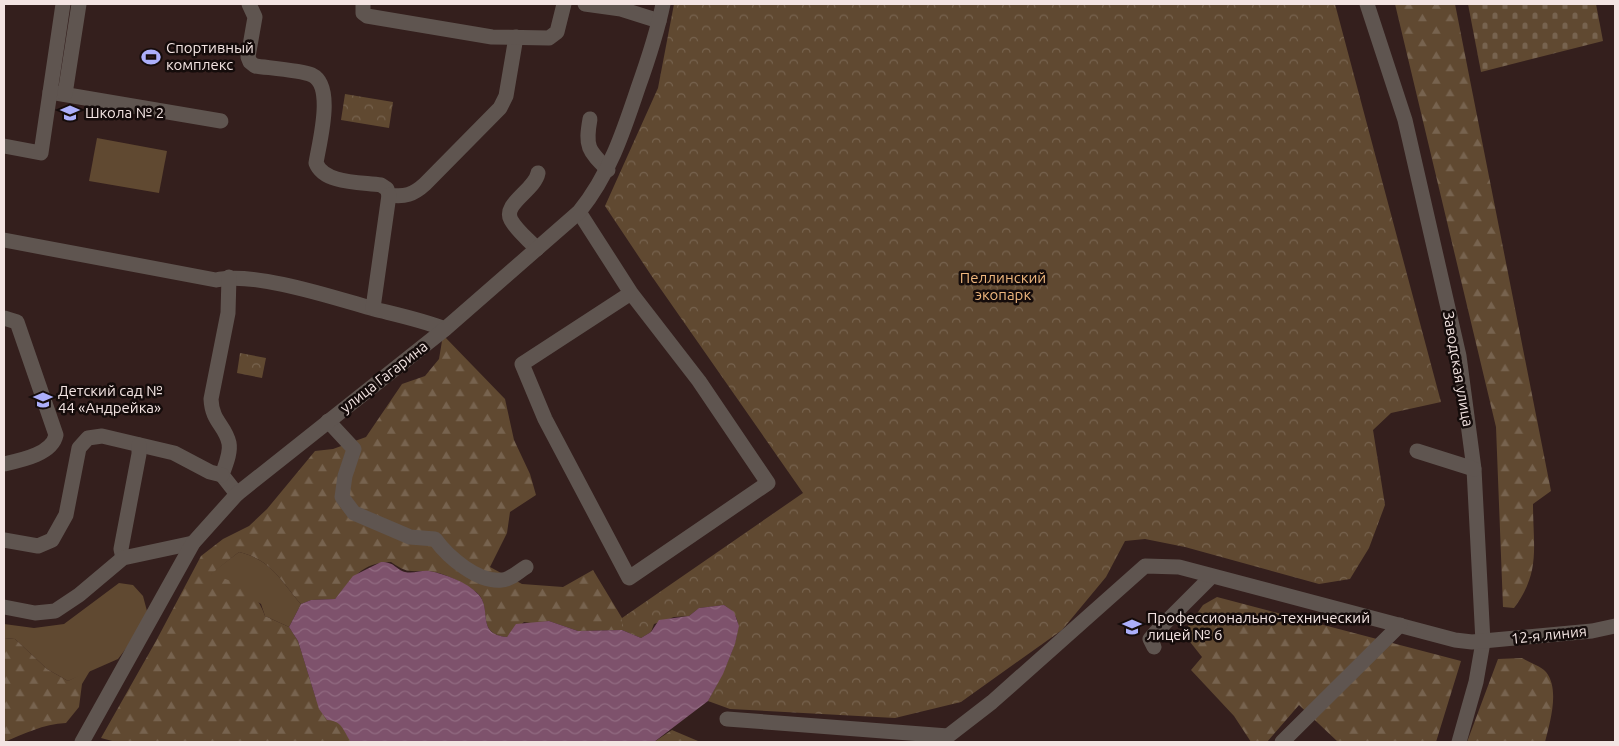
<svg xmlns="http://www.w3.org/2000/svg" width="1619" height="746" font-family="Ubuntu,sans-serif">
	<style>
		.grass { fill: #604931 }
		.forest { fill: url(#forest-firs) }
		.cemetery { fill: url(#cemetery-stones) }
		.park { fill: url(#park-crowns) }
		.water { fill: url(#water-waves) }
		.lines { fill: none; stroke-linecap: round; stroke-linejoin: round }
		.minor { stroke: #5f5550; stroke-width: 15 }
		.labels { text-anchor: middle; stroke-width: 5; stroke-linejoin: round; paint-order: stroke }
		.poi-label { font-size: 15px; fill: #f3e4e2; stroke: #150c0b; text-anchor: start }
		.park-label { font-size: 15px; fill: #eeb67d; stroke: #150c0b }
		.street-label { font-size: 15px; fill: #f3e4e2; stroke: #150c0b }
	</style>
	<defs>
		<pattern id="forest-firs" width="22" height="20" patternUnits="userSpaceOnUse" patternTransform="scale(1.25)"><rect width="22" height="20" fill="#604931"/><path d="M5 1l3.5 6h-7zM16 11l3.5 6h-7z" fill="#77634f"/></pattern>
		<pattern id="cemetery-stones" width="16" height="16" patternUnits="userSpaceOnUse" patternTransform="scale(1.25)"><rect width="16" height="16" fill="#604931"/><path d="M2 7V4a2 2 0 0 1 4 0v3zM10 15v-3a2 2 0 0 1 4 0v3z" fill="#77634f"/></pattern>
		<pattern id="park-crowns" width="20" height="18" patternUnits="userSpaceOnUse" patternTransform="scale(1.25)"><rect width="20" height="18" fill="#604931"/><path d="M2 6a3 3 0 1 1 6 0M12 15a3 3 0 1 1 6 0" fill="none" stroke="#77634f"/></pattern>
		<pattern id="water-waves" width="16" height="10" patternUnits="userSpaceOnUse" patternTransform="scale(1.25)"><rect width="16" height="10" fill="#7e526c"/><path d="M0 5q4-4 8 0t8 0" fill="none" stroke="#916b81"/></pattern>
	</defs>
	<rect width="100%" height="100%" fill="#341f1d"/>
	<g class="grass">
		<polygon points="97,138 167,151 159,193 89,181"/>
		<path d="M239,552C272,560 280,580 301,604L289,627L265,616L261,604L210,574Z"/>
		<polygon points="119,583 133,585 143,596 147,611 134,638 118,659 68,681 47,669 15,639 4,638 4,624 34,628 64,624"/>
	</g>
	<g class="forest">
		<path d="M1395,4H1455L1551,491L1533,504C1533,547 1541,572 1514,608L1503,607L1496,427Z"/>
		<path d="M443,335L505,399L514,440L530,474L536,495L510,512L507,533L490,567L522,584L563,587L593,570L622,618V630L578,631L549,621L538,624L524,622L507,637C474,634 494,606 476,592C463,582 443,572 427,571C408,571 407,573 391,562C362,562 352,579 335,599L311,600L301,604C280,580 272,560 239,552L211,574C237,583 255,587 265,616L289,627L298,641L316,699L343,727L351,742H116L101,738L156,641L201,556L223,539L249,526L267,509L315,451L333,449L366,437L402,384L425,376L439,359Z"/>
		<polygon points="1217,597 1461,661 1436,742 1338,742 1299,705 1267,742 1251,742 1234,716 1191,670 1202,657 1183,633 1203,605"/>
		<path d="M4,638L15,639L47,669L68,681L91,669L82,684L79,707L66,723C43,724 24,734 4,742Z"/>
		<path d="M1522,658C1528,662 1541,666 1546,672C1560,689 1550,723 1545,742H1467L1498,659Z"/>
		<polygon points="672,730 698,741 740,742 654,742"/>
	</g>
	<polygon class="cemetery" points="1468,4 1596,4 1603,41 1481,72"/>
	<g class="park">
		<path d="M674,4H1335L1441,402L1391,413L1373,430L1385,505L1369,548L1350,579L1319,584L1185,547L1145,539L1125,541L1106,577L1062,630L961,702L895,718L730,709L708,701C718,683 737,647 738,627C739,617 731,610 724,605L699,608L689,616L674,617L654,624L651,632L641,638L622,630V618L803,493L653,278L605,206L658,88Z"/>
		<polygon points="345,94 393,102 389,128 341,120"/>
		<polygon points="240,353 266,358 262,378 237,373"/>
	</g>
	<path class="water" d="M381,562C395,562 395,569 405,572C413,574 422,570 429,571C445,574 467,582 478,594C493,609 475,634 507,637L516,624L549,621L578,631L622,630L641,638L651,632L659,620L689,616L699,608L724,605L734,612L739,626L735,644L723,674L708,701L654,742H351C343,731 343,721 327,720L319,709L298,641L289,627L301,604L311,600L335,599L353,576Z"/>
	<g class="lines">
		<g class="minor">
			<path d="M249,4L255,17L248,57L250,62L255,66C269,68 300,70 312,75C335,86 319,143 316,163C324,184 361,182 381,185L387,189L389,195C405,197 413,195 425,184L500,108L506,96L516,37"/>
			<polyline points="363,4 363,13 367,16 492,37 549,38 557,32 564,4"/>
			<polyline points="585,4 621,9 659,21"/>
			<polyline points="1367,4 1405,120 1459,356 1474,469 1483,642 1476,682 1459,742"/>
			<polyline points="50,92 221,121"/>
			<polyline points="65,94 79,4"/>
			<path d="M590,119C585,147 588,150 608,170"/>
			<polyline points="4,146 41,153 63,4"/>
			<polyline points="579,212 631,293 699,381 768,483 629,578 545,419 522,364 631,293"/>
			<path d="M4,240L216,280C254,271 335,298 374,309C398,315 422,320 445,329"/>
			<path d="M537,249C529,240 517,231 511,220C502,204 535,190 538,173"/>
			<path d="M229,277L228,313L211,399C212,422 225,425 229,443C231,453 225,466 222,475L237,494"/>
			<polyline points="373,308 389,195"/>
			<path d="M4,318L17,322L56,435C52,454 22,460 4,464"/>
			<path d="M328,421L354,449L345,476L342,497L354,513L410,537L435,539C448,557 478,583 502,580C510,580 519,571 526,567"/>
			<polyline points="1417,451 1474,469"/>
			<polyline points="4,540 38,546 52,540 66,515 79,448 88,438 102,436 174,453 210,472 222,475"/>
			<polyline points="123,558 121,549 139,454 139,445"/>
			<polyline points="4,607 35,613 55,611 79,595 123,558 193,543"/>
			<polyline points="1154,647 1150,639 1155,633 1211,577"/>
			<polyline points="727,719 948,736 992,702 1145,566 1179,567 1455,640 1472,642 1592,631 1615,626"/>
			<path d="M82,742L193,543L237,494L445,329L579,212C609,175 623,133 638,88C648,60 657,33 663,4"/>
			<polyline points="1282,742 1400,625"/>
		</g>
	</g>
	<defs>
		<g id="stadium-bare" transform="scale(1.5)"><path d="M0-5a6.5 5 0 1 0 0 10a6.5 5 0 1 0 0-10ZM-3.5-1.8h7v3.6h-7Z" fill="#acaffb" stroke="#150c0b" stroke-width="2.5" paint-order="stroke"/></g>
		<g id="school-bare" transform="scale(1.5)"><path d="M0-5L7-2L0 1L-7-2ZM-4 1L0 2.5L4 1V4Q0 6-4 4Z" fill="#acaffb" stroke="#150c0b" stroke-width="2.5" paint-order="stroke"/></g>
		<g id="university-bare" transform="scale(1.5)"><path d="M0-5L7-2L0 1L-7-2ZM-4 1L0 2.5L4 1V4Q0 6-4 4Z" fill="#acaffb" stroke="#150c0b" stroke-width="2.5" paint-order="stroke"/></g>
	</defs>
	<g fill-rule="evenodd">
		<use href="#stadium-bare" x="151" y="57"/>
		<use href="#school-bare" x="70" y="113"/>
		<use href="#school-bare" x="43" y="400"/>
		<use href="#university-bare" x="1132" y="627"/>
	</g>
	<g class="labels">
		<g class="poi-label">
			<text x="166" y="53">Спортивный<tspan x="166" dy="17">комплекс</tspan></text>
			<text x="85" y="118">Школа № 2</text>
			<text x="58" y="396">Детский сад №<tspan x="58" dy="17">44 «Андрейка»</tspan></text>
			<text x="1147" y="623">Профессионально-технический<tspan x="1147" dy="17">лицей № 6</tspan></text>
		</g>
		<g class="park-label">
			<text x="1003" y="283">Пеллинский<tspan x="1003" dy="17">экопарк</tspan></text>
		</g>
		<g class="street-label">
			<text transform="translate(1458 369) rotate(80)" y="5">Заводская улица</text>
			<text transform="translate(384 377) rotate(-38)" y="5">улица Гагарина</text>
			<text transform="translate(1549 635) rotate(-6)" y="5">12-я линия</text>
		</g>
	</g>
	<rect width="1619" height="746" fill="none" stroke="#f3e4e2" stroke-width="10"/>
</svg>
